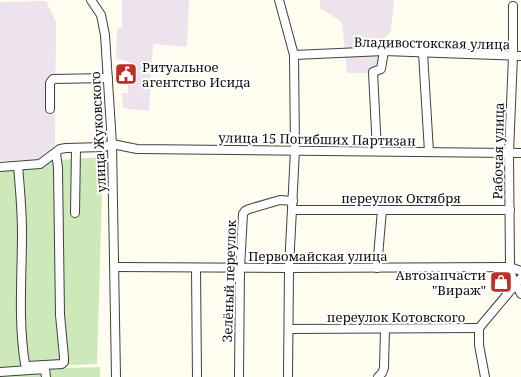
<svg xmlns="http://www.w3.org/2000/svg" width="521" height="377" font-family="'Noto Serif',serif">
	<style>
		.industrial { fill: #ece3ed }
		.green { fill: #cde9b9 }
		.lines { fill: none; stroke-linecap: round; stroke-linejoin: round }
		.minor-casing { stroke: #414141; stroke-width: 10 }
		.minor { stroke: #fff; stroke-width: 8 }
		.labels { text-anchor: middle; stroke-width: 4; stroke-linejoin: round; paint-order: stroke }
		.street-label { font-size: 13px; fill: #0e0e0e; stroke: #fff }
		.poi-label { font-size: 13px; fill: #0e0e0e; stroke: #fff; text-anchor: start }
	</style>
	<rect width="100%" height="100%" fill="#fffdef"/>
	<g class="industrial">
		<polygon points="122,0 189,0 187,47 153,44 149,111 123,108 122,93 128,93 128,61 116,59 117,30 122,27"/>
		<polygon points="320,0 394,0 391,31 385,38 380,67 371,73 347,73 342,22 320,8"/>
		<polygon points="46,1 56,22 55,146 38,160 0,161 0,2"/>
	</g>
	<g class="green">
		<polygon points="103,157 97,364 0,368 0,164"/>
		<polygon points="100,367 100,377 0,377 0,370"/>
	</g>
	<g class="lines">
		<g class="minor-casing">
			<g id="minor">
				<polyline points="91,0 101,15 105,35 112,144 116,377"/>
				<polyline points="279,0 294,55 295,150 289,268 288,377"/>
				<polyline points="513,6 513,56 509,153 510,267 512,277 521,294"/>
				<polyline points="423,53 429,152"/>
				<polyline points="294,55 384,51 521,56"/>
				<polyline points="50,109 50,83 53,79 108,78"/>
				<polyline points="377,151 373,72 381,69 384,51"/>
				<path d="M18,166C20,188 22,210 22,233C22,276 18,321 25,364L27,366L62,364L64,362V357L60,315L58,168L56,153"/>
				<polyline points="0,167 40,164 60,149 66,148 104,147 112,144 137,149 521,153"/>
				<polyline points="292,210 510,210"/>
				<polyline points="75,213 76,148"/>
				<polyline points="115,267 289,268 510,267 521,271"/>
				<polyline points="196,268 197,377"/>
				<polyline points="377,268 382,210"/>
				<polyline points="479,328 521,278"/>
				<polyline points="479,328 479,345 485,377"/>
				<polyline points="289,329 479,328"/>
				<polyline points="0,372 45,369 46,377"/>
				<polyline points="239,377 240,268 243,214 245,211 249,209 280,200 293,201"/>
				<polyline points="378,377 382,373 384,368 385,329"/>
			</g>
		</g>
		<use href="#minor" class="minor"/>
	</g>
	<defs>
		<g id="civic-square" transform="scale(1.15)"><rect x="-9" y="-9" width="18" height="18" rx="4" fill="#bc2f28" stroke="#fff"/><path d="M-.6-6.5H3V-4.5H.6V-3L4-1V1h2V6H-6V1h2V-1L-.6-3ZM-1.2 2.5V6h2.4V2.5Z" fill="#fff"/></g>
		<g id="shop-square" transform="scale(1.15)"><rect x="-9" y="-9" width="18" height="18" rx="4" fill="#bc2f28" stroke="#fff"/><path d="M-5-2.5h2.3a2.7 3.5 0 0 1 5.4 0H5L5.5 6h-11ZM-1.5-2.5h3a1.5 2.3 0 0 0-3 0Z" fill="#fff"/></g>
	</defs>
	<g fill-rule="evenodd">
		<use href="#civic-square" x="126" y="74"/>
		<use href="#shop-square" x="501" y="282"/>
	</g>
	<g class="labels">
		<g class="street-label">
			<text transform="translate(432 43) rotate(1)" y="5">Владивостокская улица</text>
			<text transform="translate(98 132) rotate(-93)" y="5">улица Жуковского</text>
			<text transform="translate(317 139) rotate(1)" y="5">улица 15 Погибших Партизан</text>
			<text transform="translate(498 151) rotate(-89)" y="5">Рабочая улица</text>
			<text x="401" y="203">переулок Октября</text>
			<text x="318" y="261">Первомайская улица</text>
			<text transform="translate(229 281) rotate(-88)" y="5">Зелёный переулок</text>
			<text x="396" y="322">переулок Котовского</text>
		</g>
		<g class="poi-label">
			<text x="142" y="72">Ритуальное<tspan x="142" dy="15">агентство Исида</tspan></text>
			<text x="486" y="280" text-anchor="end">Автозапчасти<tspan x="486" dy="15">"Вираж"</tspan></text>
		</g>
	</g>
</svg>
